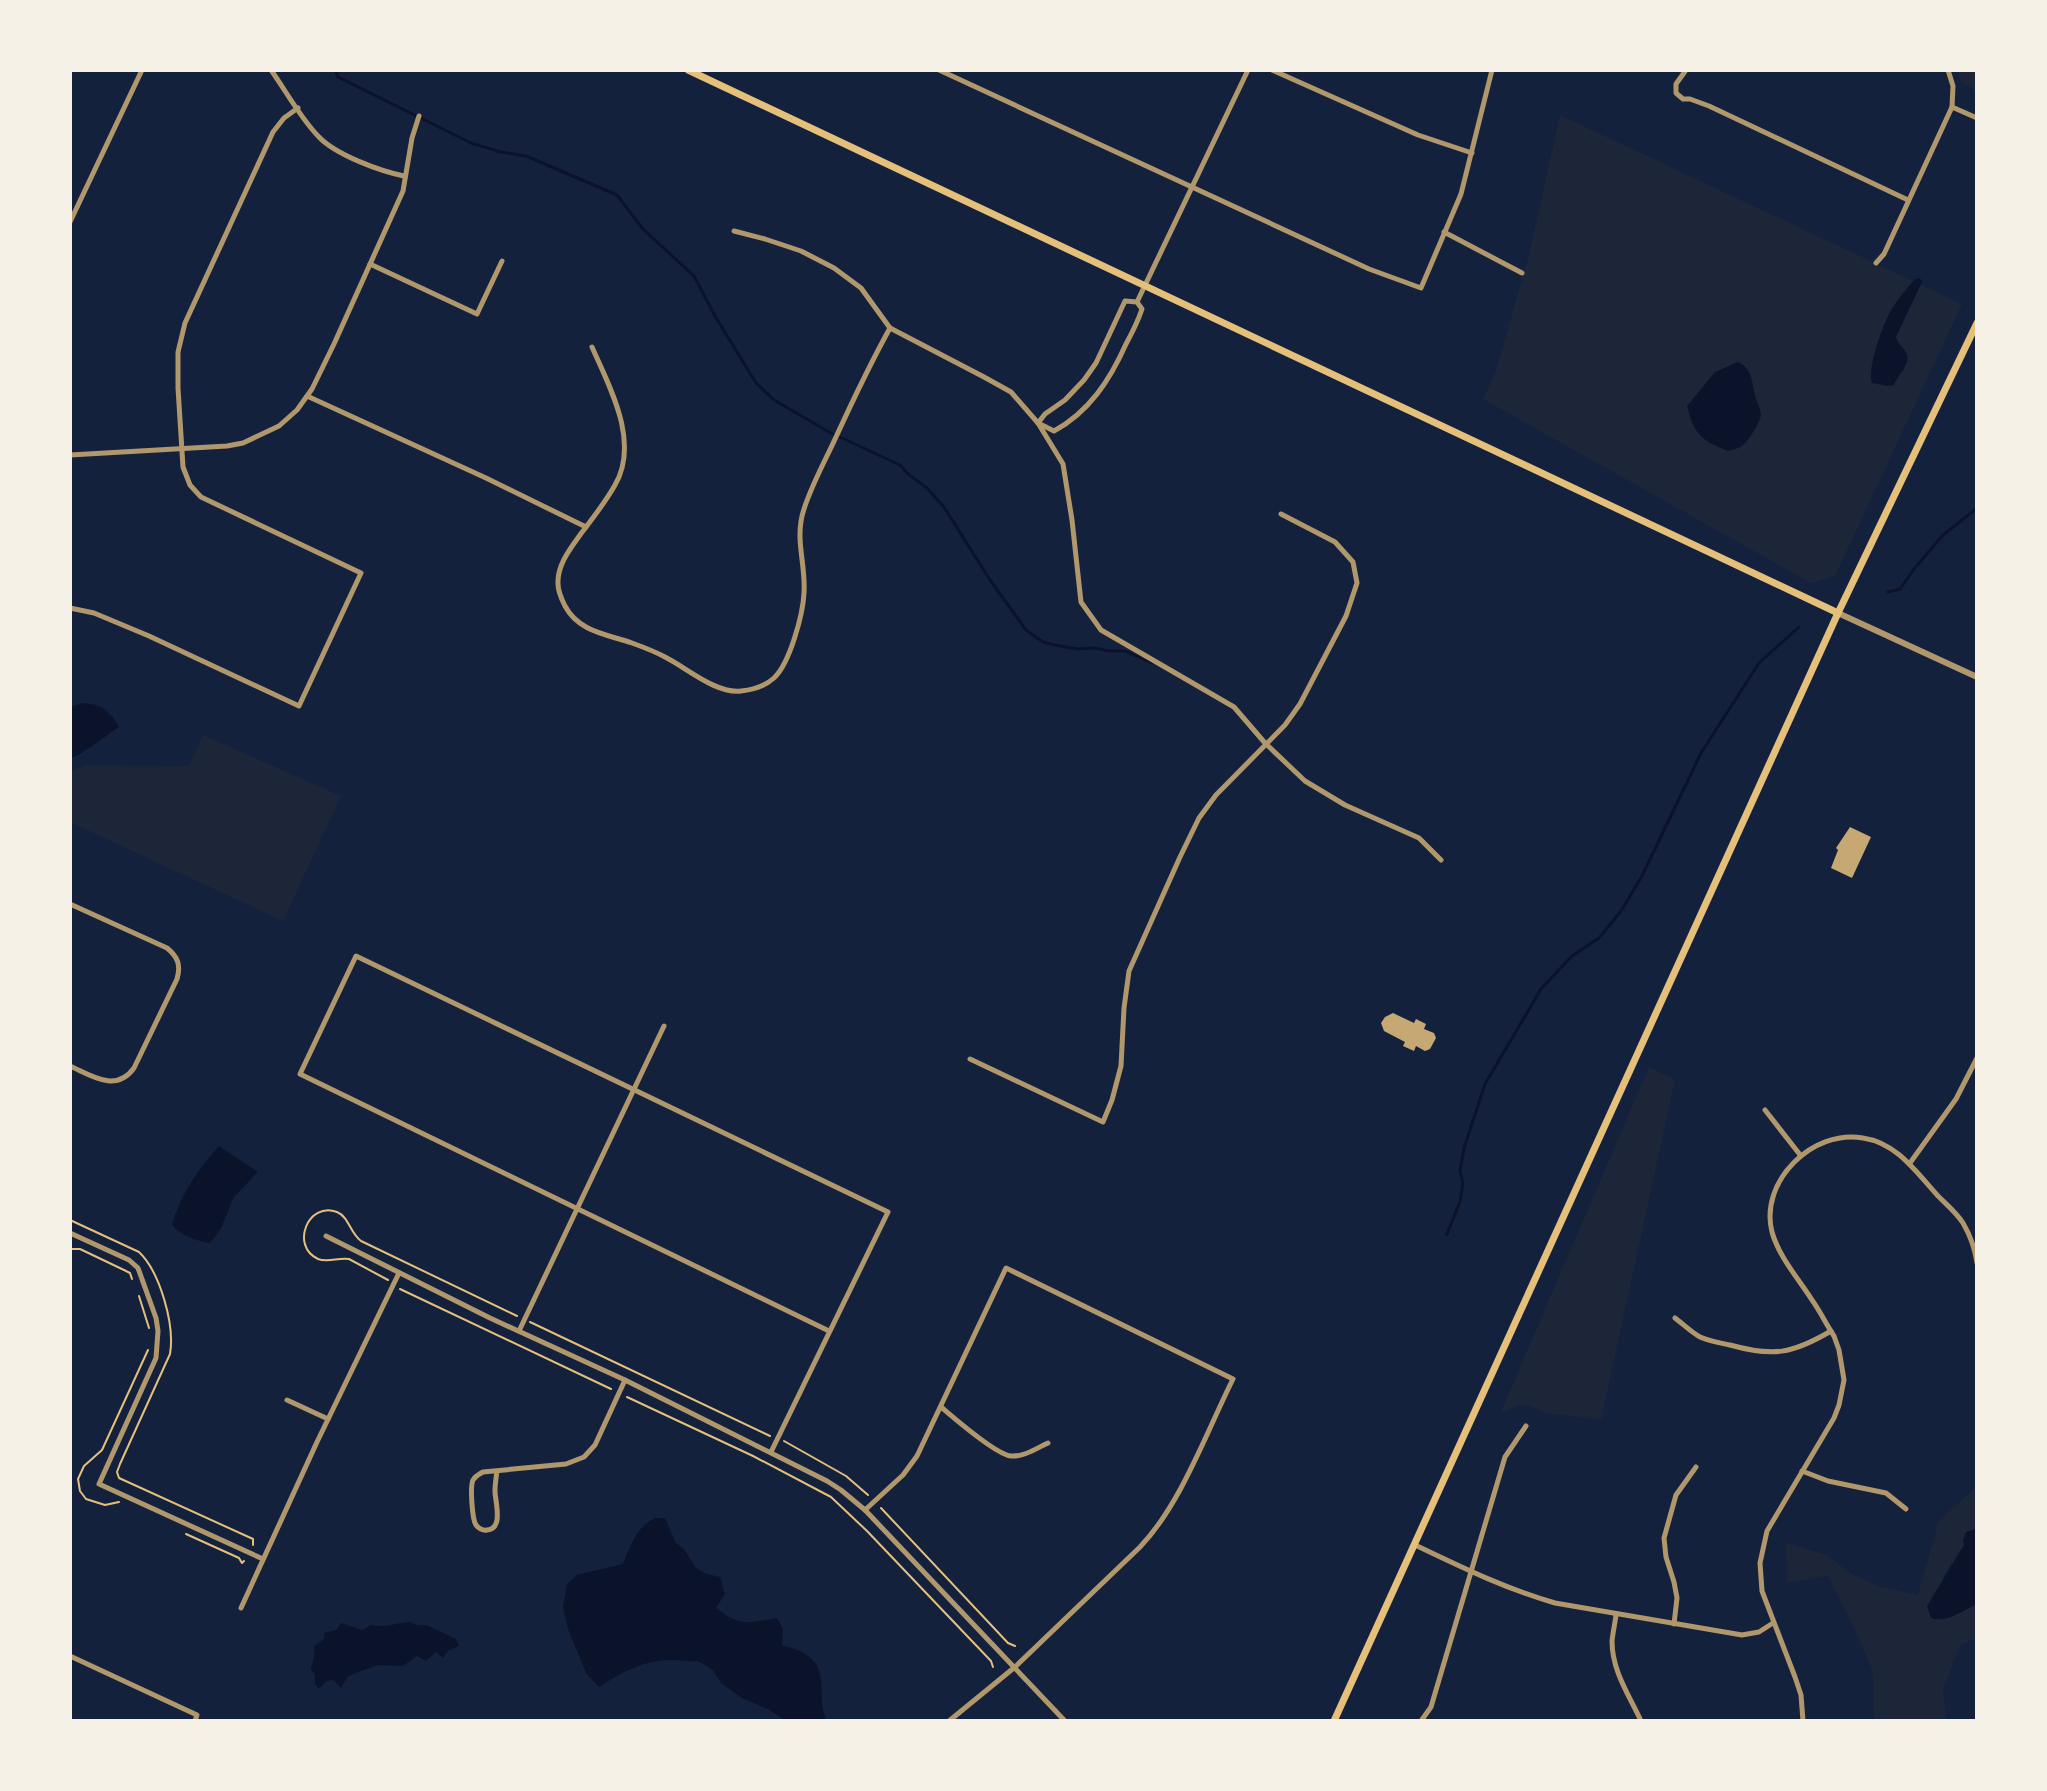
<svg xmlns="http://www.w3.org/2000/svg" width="2047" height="1791" font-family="'Asap Condensed',sans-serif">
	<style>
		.green { fill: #1d2539 }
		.water { fill: #0b132b }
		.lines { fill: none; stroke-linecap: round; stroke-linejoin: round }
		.stream { stroke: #0b132b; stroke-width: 3 }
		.building { fill: #c6a872 }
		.path { stroke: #e5c07b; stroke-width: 2 }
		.minor { stroke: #b1986c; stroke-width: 5 }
		.tertiary { stroke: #b1986c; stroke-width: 6 }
		.secondary { stroke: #e5c07b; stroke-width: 7 }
		.primary { stroke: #e5c07b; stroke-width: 7 }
	</style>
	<rect width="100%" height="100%" fill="#14213d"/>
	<g class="green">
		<polygon points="1958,70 1977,70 1977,92 1961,81"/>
		<polygon points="1560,115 1962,304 1835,576 1811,583 1483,399 1496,371 1529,255"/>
		<polygon points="203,735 341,796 283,921 70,822 70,771 86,765 189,766"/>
		<polygon points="1649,1067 1675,1080 1601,1420 1547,1413 1527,1405 1517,1406 1500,1414"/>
		<polygon points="1977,1486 1977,1529 1966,1532 1964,1545 1943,1576 1941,1621 1977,1604 1977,1638 1960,1645 1943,1690 1947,1721 1874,1721 1873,1671 1852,1623 1828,1576 1787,1583 1786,1543 1826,1555 1855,1576 1882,1587 1918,1595 1939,1521"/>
	</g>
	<g class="water">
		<path d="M1920,278L1922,282L1896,337C1898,344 1904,348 1907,354C1911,364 1897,376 1894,385L1888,386L1872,383C1867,367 1883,325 1891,310C1898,299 1907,288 1915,279Z"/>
		<path d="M1738,362C1752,368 1752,382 1755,395C1756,401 1760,407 1761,414C1761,421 1748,442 1742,446C1738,449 1733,449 1729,451C1702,441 1694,435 1687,406L1715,372Z"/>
		<path d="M82,703C100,703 111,711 119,727C106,735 83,755 70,758V707Z"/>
		<path d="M219,1146L258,1172L234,1197L221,1228L215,1237L209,1243C197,1241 177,1234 172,1224C182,1193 197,1170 219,1146Z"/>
		<path d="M655,1518H665L676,1543L684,1549L696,1568L707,1574L720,1577L725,1594L716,1608C740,1627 748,1623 777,1618L783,1629L782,1645C788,1648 794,1648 800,1651C824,1662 821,1681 822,1702C822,1708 825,1715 826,1721H785L770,1710L742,1698L721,1683L713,1670L698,1661C689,1662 681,1660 672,1660C644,1660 622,1672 599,1687L586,1673L568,1629L563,1607L567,1584L577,1575L623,1564C630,1546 637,1526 655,1518Z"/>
		<path d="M1977,1529V1604C1962,1611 1947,1623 1931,1618L1927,1606L1964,1545L1963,1540L1966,1532Z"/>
		<path d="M410,1622L417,1625H427L456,1639L459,1646L449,1650L443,1658L436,1652L426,1661L417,1656L403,1666L378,1665L348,1676L341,1688L333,1680L326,1681L319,1689L315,1684V1674L311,1670C312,1661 316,1654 314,1646L324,1639V1633L336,1630L341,1623L362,1630L371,1625C384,1628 396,1623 410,1622Z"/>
	</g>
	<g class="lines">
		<g class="stream">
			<polyline points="335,70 338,77 471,143 501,152 526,156 617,195 643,229 694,276 715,316 756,383 774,400 829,432 900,465 908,474 927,488 944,507 990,580 1026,630 1043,642 1054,645 1078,649 1095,648 1109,651 1125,651 1152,663"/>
			<polyline points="1888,592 1900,589 1914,569 1943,535 1977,508"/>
			<polyline points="1447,1234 1460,1202 1463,1183 1460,1171 1464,1148 1485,1084 1541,989 1572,956 1599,938 1621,911 1642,876 1701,753 1759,663 1799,627"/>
		</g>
	</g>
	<g class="building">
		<polygon points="1850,827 1871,837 1852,878 1831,868 1838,850 1836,848"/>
		<polygon points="1393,1013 1414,1023 1416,1019 1426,1024 1424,1029 1434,1033 1436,1038 1430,1049 1425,1051 1416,1046 1414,1051 1403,1046 1405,1042 1384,1031 1381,1023 1385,1017"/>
	</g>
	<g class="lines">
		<g class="path">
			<path d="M70,1220L139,1252C160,1272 175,1325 170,1354L120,1464L117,1472L119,1478L253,1539V1545"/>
			<polyline points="71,1249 80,1249 124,1270 130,1273 132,1279"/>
			<path d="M388,1280L349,1259C339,1257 328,1263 318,1259C290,1246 308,1201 337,1212C349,1217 350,1233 361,1241L517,1316"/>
			<polyline points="400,1289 611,1389"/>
			<polyline points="139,1296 149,1328"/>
			<polyline points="530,1322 770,1436"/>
			<polyline points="627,1397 753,1456 831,1497 867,1531 991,1661 993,1667"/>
			<polyline points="784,1441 846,1476 868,1495"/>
			<polyline points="119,1502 105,1505 86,1499 80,1491 78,1479 84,1466 102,1450 148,1350"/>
			<polyline points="881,1508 1008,1643 1015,1646"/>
			<polyline points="186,1534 239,1558 242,1563 244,1561"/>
		</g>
		<g class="minor">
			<path d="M271,70C286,91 301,119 319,137C336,155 380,171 404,176"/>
			<polyline points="939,70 1369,269 1421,288 1461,194 1492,70"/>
			<polyline points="1272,70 1418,135 1472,153"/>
			<polyline points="1686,70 1676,84 1676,93 1683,99 1690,99 1709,106 1908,200"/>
			<polyline points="1952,107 1977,118"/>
			<polyline points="70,222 142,70"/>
			<polyline points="734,231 765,239 801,251 834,268 861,288 890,328 984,377 1011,392 1038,423 1063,464 1072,520 1081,602 1101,630 1234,707 1265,743 1305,781 1345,805 1419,838 1441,860"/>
			<polyline points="1444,232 1522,273"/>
			<polyline points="1876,263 1884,254 1952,107 1953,86 1948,70"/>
			<polyline points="370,264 477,314 502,261"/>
			<path d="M1125,301L1137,302L1142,309C1138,321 1132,333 1126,344C1110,380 1089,412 1054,431L1038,423L1045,414L1065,400L1084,380L1096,363Z"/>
			<polyline points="1137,302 1248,70"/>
			<path d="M592,347C610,388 640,442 615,485C605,503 592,519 580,535C570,549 557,565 558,584C558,591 562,600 565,606C579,632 606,634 632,643C643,647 654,651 665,657C687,668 716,694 741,691C753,690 765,686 774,678C790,663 803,614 804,593C806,563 794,539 804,509C812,484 825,461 836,437C853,400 870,364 890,328"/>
			<polyline points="307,396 486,478 586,527"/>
			<polyline points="70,455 227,446 243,443 279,426 297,410 312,389 334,344 403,191 412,138 419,116"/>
			<polyline points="70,608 94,613 149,636 299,706 361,573 201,497 190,485 183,467 178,388 178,352 185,323 273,132 284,118 298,108"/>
			<path d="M70,904L167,948C178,957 181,965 177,979L134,1068C116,1093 92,1076 70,1066"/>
			<polyline points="970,1059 1103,1122 1112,1100 1121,1066 1124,1008 1129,971 1180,857 1199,818 1216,795 1285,725 1300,704 1346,616 1357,583 1353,562 1335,542 1281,514"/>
			<polyline points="1765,1110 1801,1156"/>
			<polyline points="1910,1163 1956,1099 1977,1058"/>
			<polyline points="70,1233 129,1260 138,1268 156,1318 158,1331 156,1358 99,1484 263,1559"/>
			<polyline points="326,1236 490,1318 625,1380 827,1481 841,1490 865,1510 1065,1721"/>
			<path d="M1675,1318C1683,1324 1691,1332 1700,1337C1709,1341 1721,1343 1730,1345C1773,1357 1792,1354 1831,1331"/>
			<polyline points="519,1331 664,1026"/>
			<polyline points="287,1400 328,1419"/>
			<path d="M941,1407C954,1418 996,1455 1011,1456C1024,1457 1037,1448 1048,1443"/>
			<polyline points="771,1452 888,1212 356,956 300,1074 829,1331"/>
			<path d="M497,1471C496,1478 495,1484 495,1491C495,1501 504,1529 487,1530C483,1531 478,1528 476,1525C472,1519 470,1486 473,1480C476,1475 478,1475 483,1472L566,1464L584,1457L595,1445L625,1380"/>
			<polyline points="1802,1471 1828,1481 1886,1493 1906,1509"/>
			<path d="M865,1510L903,1475L917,1456L1006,1268L1233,1379C1206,1433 1181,1504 1140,1547L1015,1667L949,1721"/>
			<path d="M1415,1545C1461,1567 1506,1589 1555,1603L1742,1635L1759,1632L1773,1623"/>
			<polyline points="241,1608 317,1442 399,1273"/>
			<path d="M1616,1615C1615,1623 1613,1632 1612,1641C1612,1671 1629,1695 1641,1721"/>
			<polyline points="1674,1624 1677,1598 1674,1582 1666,1557 1664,1538 1676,1495 1696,1467"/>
			<polyline points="70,1656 197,1715 195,1721"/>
			<polyline points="1421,1721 1431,1707 1505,1457 1526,1426"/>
			<path d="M1803,1721L1801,1695L1795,1677L1762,1591L1760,1563L1767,1531L1834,1418L1839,1405L1844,1380L1839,1350L1834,1336C1826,1324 1820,1311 1812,1300C1798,1278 1779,1257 1772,1232C1759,1181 1813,1129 1863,1138C1897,1143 1916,1172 1938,1196C1947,1205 1956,1212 1963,1223C1970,1235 1975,1249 1977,1263"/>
		</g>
		<polyline class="tertiary" points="1838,613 1977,677"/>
		<polyline class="secondary" points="1838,613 1977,323"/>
		<polyline class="primary" points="688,70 1838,613 1334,1721"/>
	</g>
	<rect width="2047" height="1791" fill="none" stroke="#f6f1e7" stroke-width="144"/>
</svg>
